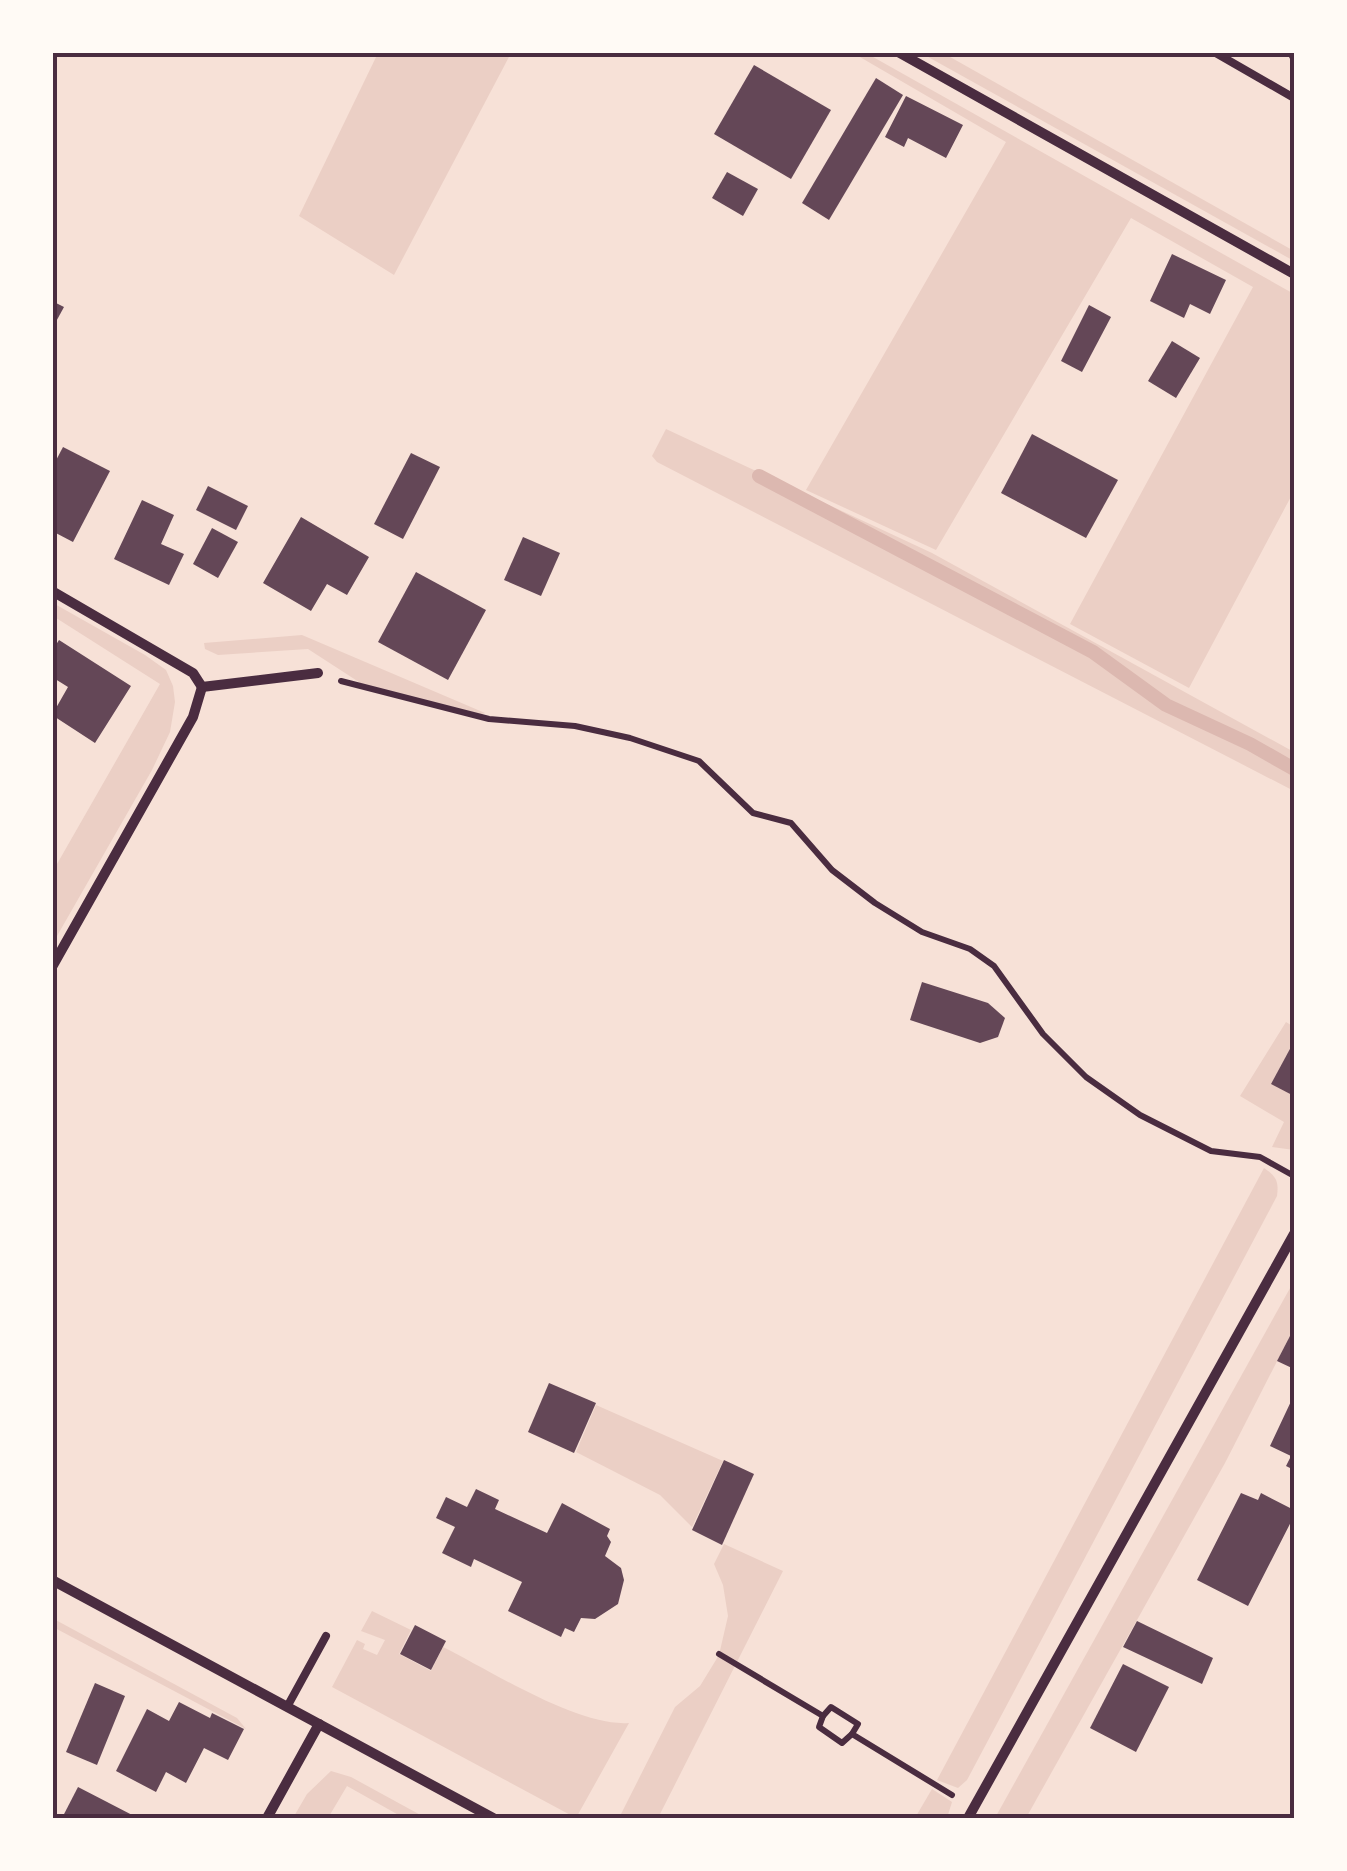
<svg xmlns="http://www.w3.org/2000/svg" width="1347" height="1871" font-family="Montserrat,sans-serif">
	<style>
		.green { fill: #ebcfc5 }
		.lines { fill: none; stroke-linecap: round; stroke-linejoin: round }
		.stream { stroke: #dcb8b0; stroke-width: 14 }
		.building { fill: #644757 }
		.path { stroke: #4a2c40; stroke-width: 6 }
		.service { stroke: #4a2c40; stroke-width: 8 }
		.minor { stroke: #4a2c40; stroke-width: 10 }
		.neatline { fill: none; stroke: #4a2c40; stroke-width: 4 }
	</style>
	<rect width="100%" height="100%" fill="#f7e1d7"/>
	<g class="green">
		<polygon points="378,53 511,53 394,275 299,216"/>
		<polygon points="853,53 866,53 1294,294 1294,491 1189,688 1070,624 1253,287 1131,218 936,550 806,490 1006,142"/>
		<polygon points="921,53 943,53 1294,251 1294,261"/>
		<polygon points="666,429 932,553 1294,752 1294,791 657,462 652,456"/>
		<polygon points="53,603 145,655 166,670 173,686 175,702 170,732 152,770 53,943 53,871 160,684 53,616"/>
		<polygon points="302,635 485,713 476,716 362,684 308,649 218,655 205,649 204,643"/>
		<polygon points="1286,1022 1294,1027 1294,1150 1272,1147 1284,1122 1240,1096"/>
		<path d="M1264,1168C1276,1176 1279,1181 1277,1196L967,1780L958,1788L937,1780Z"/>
		<polygon points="1294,1281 1294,1328 1225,1463 1026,1818 995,1818"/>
		<polygon points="596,1405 723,1461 692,1527 660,1495 576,1452"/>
		<polygon points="724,1544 783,1571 658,1818 619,1818 675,1707 700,1686 719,1655 728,1616 723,1585 714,1564"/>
		<path d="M372,1611L411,1630L399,1654L431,1671L443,1647C491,1671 578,1727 629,1723L576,1818L332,1687L357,1640L365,1644L363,1649L377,1655L385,1640L361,1631Z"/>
		<polygon points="52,1618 237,1718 246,1729 53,1627"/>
		<polygon points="331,1771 351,1777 426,1818 404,1818 347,1786 328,1818 293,1818 307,1794"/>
		<polygon points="932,1789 952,1802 947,1818 915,1818"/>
	</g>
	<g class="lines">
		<polyline class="stream" points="759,476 1093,652 1166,705 1250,744 1294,769"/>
	</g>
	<g class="building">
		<polygon points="754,65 831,110 791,179 714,134"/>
		<polygon points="876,78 903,95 829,220 802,203"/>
		<polygon points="906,96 963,125 946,158 908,138 904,147 885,137"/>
		<polygon points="727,172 758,189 743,216 712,198"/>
		<polygon points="1172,254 1226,280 1210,314 1190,304 1184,318 1150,301"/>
		<polygon points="52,301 64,307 52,329"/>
		<polygon points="1089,305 1111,317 1082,372 1061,361"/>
		<polygon points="1172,341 1200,358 1176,398 1148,381"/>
		<polygon points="1032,434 1118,480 1086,538 1001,493"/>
		<polygon points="63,447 110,471 73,542 52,531 52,468"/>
		<polygon points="411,453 440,467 403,539 374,524"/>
		<polygon points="208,486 248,506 236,530 196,510"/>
		<polygon points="142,500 174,515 161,544 184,554 169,585 114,559"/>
		<polygon points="301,517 369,557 347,595 327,584 311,611 263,583"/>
		<polygon points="212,528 238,542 218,578 193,564"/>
		<polygon points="523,537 560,553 541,596 504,580"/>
		<polygon points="416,572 486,610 448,680 378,642"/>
		<polygon points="59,640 131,686 95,743 52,715 68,687 52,677 52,651"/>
		<polygon points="922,982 988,1003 1005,1018 998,1037 980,1043 910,1020"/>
		<polygon points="1291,1047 1294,1049 1294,1096 1271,1084"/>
		<polygon points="1291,1334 1294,1335 1294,1369 1277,1361"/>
		<polygon points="549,1383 596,1403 574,1453 528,1432"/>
		<polygon points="1294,1395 1294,1470 1286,1466 1291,1456 1270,1446"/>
		<polygon points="724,1460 754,1474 722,1545 692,1530"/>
		<polygon points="476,1489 499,1500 495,1509 547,1533 562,1503 610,1529 607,1536 611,1542 605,1556 621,1568 624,1580 618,1604 595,1619 581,1618 574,1632 565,1628 561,1637 508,1611 522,1582 474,1559 471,1567 442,1553 455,1527 436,1518 446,1497 467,1507"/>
		<polygon points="1241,1493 1258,1500 1261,1493 1294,1510 1294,1516 1248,1606 1197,1580"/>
		<polygon points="1137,1621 1213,1658 1202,1684 1123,1647"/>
		<polygon points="415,1625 446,1641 431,1670 400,1654"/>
		<polygon points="1123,1664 1169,1687 1136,1752 1090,1728"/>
		<polygon points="95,1683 125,1696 97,1765 66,1752"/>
		<polygon points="179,1702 210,1718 212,1713 244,1729 228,1760 204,1748 186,1783 166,1772 156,1792 116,1771 147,1709 169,1721"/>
		<polygon points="78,1787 138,1818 62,1818"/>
	</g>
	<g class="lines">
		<g class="path">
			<polyline points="341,681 489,719 575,726 630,738 699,761 753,813 791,823 832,870 875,903 922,932 970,949 994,966 1043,1034 1086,1077 1140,1115 1211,1151 1260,1157 1294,1176"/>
			<polyline points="719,1654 823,1716 831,1707 858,1724 852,1734 952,1795"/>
			<polyline points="823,1716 819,1727 842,1743 852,1734"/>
		</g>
		<g class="service">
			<polyline points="1214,52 1294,98"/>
			<polyline points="1291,52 1294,58"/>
			<polyline points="287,1707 326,1636"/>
		</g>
		<g class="minor">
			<polyline points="898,52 1294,274"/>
			<polyline points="52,591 193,673 202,687 318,673"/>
			<polyline points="52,967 193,717 202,687"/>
			<polyline points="52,1580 493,1818"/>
			<polyline points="267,1818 319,1724"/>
			<polyline points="968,1818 1294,1234"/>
		</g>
	</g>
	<rect width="1347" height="1871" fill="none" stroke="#fffaf5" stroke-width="110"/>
	<rect x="55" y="55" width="1237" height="1761" class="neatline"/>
</svg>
